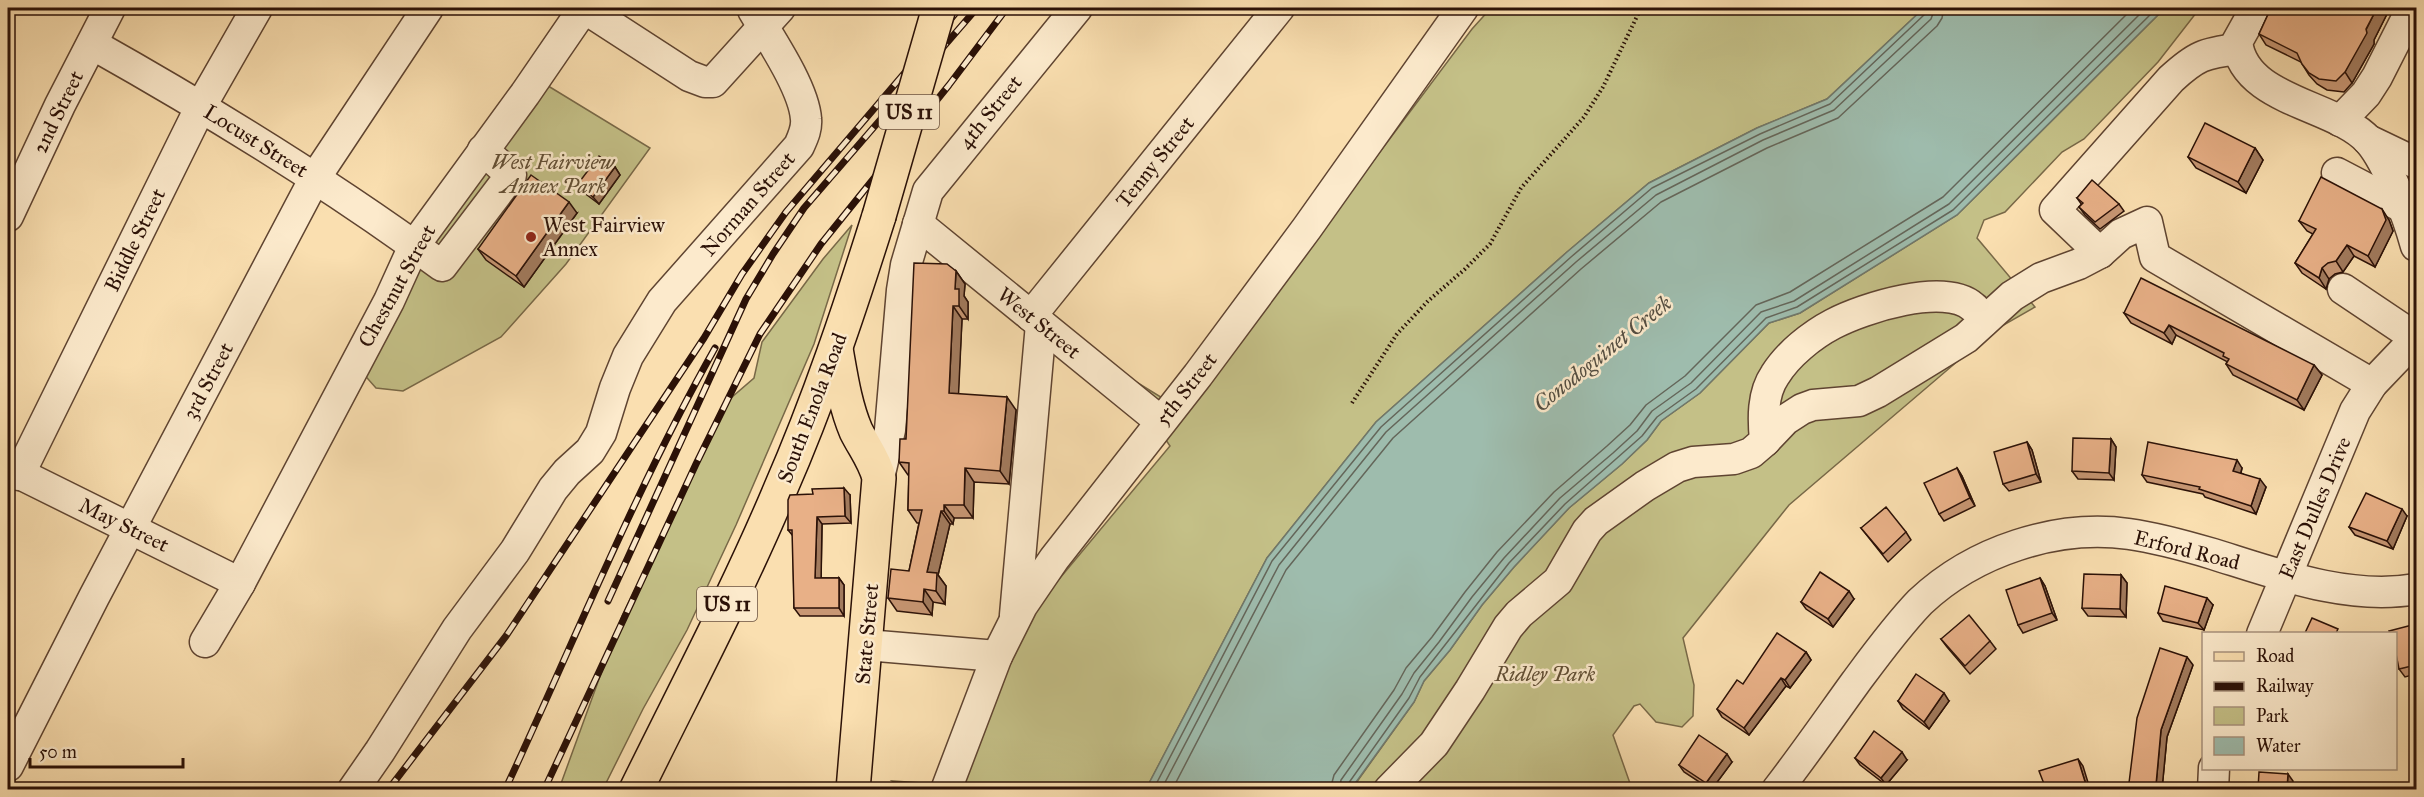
<svg xmlns="http://www.w3.org/2000/svg" width="2424" height="797" font-family="'IM FELL Great Primer',serif">
	<style>
		.green { fill: #c4c087; stroke: #786847; stroke-width: 1.5 }
		.water { fill: #9ebcad; stroke: #70786b; stroke-width: 1.5 }
		.lines { fill: none; stroke-linecap: round; stroke-linejoin: round }
		.shore { stroke: #64665a; stroke-width: 1.5 }
		.minor-casing { stroke: #5f4431; stroke-width: 33 }
		.major-casing { stroke: #2b1107; stroke-width: 36 }
		.path { stroke: #2b1107; stroke-width: 4; stroke-dasharray: 1.5 3; stroke-linecap: butt }
		.minor { stroke: #fceacc; stroke-width: 30 }
		.major { stroke: #fadfb0; stroke-width: 33 }
		.rail-casing { stroke: #2b1107; stroke-width: 7 }
		.rail { stroke: #fceacc; stroke-width: 4.5; stroke-dasharray: 14; stroke-linecap: butt }
		.major-bridge-casing { stroke: #2b1107; stroke-width: 36; stroke-linecap: butt }
		.major-bridge { stroke: #fadfb0; stroke-width: 33 }
		.wall { fill: #c89774; stroke: #2b1107; stroke-width: 1.5 }
		.shaded-wall { fill: #a27b5e; stroke: #2b1107; stroke-width: 1.5 }
		.building { fill: #e8b087; stroke: #2b1107; stroke-width: 1.5 }
		.poi-dot { fill: #8f2418; stroke: #fceacc; stroke-width: 2 }
		.labels { text-anchor: middle; stroke-width: 5; stroke-linejoin: round; paint-order: stroke }
		.shield { fill: #fceacc; stroke: #6a5242; stroke-width: 1.5 }
		.shield-label { font-size: 20px; font-weight: bold; fill: #2b1107 }
		.street-label { font-size: 21px; fill: #2b1107; stroke: #fceacc }
		.park-label { font-size: 21px; font-style: italic; fill: #614e34; stroke: #fceacc }
		.poi-label { font-size: 21px; fill: #2b1107; stroke: #fceacc; text-anchor: start }
		.water-label { font-size: 22px; font-style: italic; fill: #534d41; stroke: #fceacc }
	</style>
	<rect width="100%" height="100%" fill="#fadfb0"/>
	<filter id="stains"><feTurbulence type="fractalNoise" baseFrequency=".00333" numOctaves="4"/><feColorMatrix values="0 0 0 0 .2 0 0 0 0 .09 0 0 0 0 .02 0 0 0 .5 -.17"/></filter>
	<radialGradient id="worn" r=".72"><stop offset=".6" stop-color="#630" stop-opacity="0"/><stop offset="1" stop-color="#630" stop-opacity=".3"/></radialGradient>
	<g class="green">
		<polygon points="1491,8 1924,8 1827,99 1757,128 1649,183 1567,252 1376,422 1267,558 1146,789 903,790 892,781 951,785 1015,632 1170,446 1120,372 1185,412 1472,29"/>
		<polygon points="2165,8 2200,8 2158,62 2084,139 2062,152 2005,212 1984,220 1977,238 2035,307 1993,331 1789,505 1683,638 1694,685 1693,716 1682,727 1656,722 1640,704 1634,706 1613,735 1632,789 1351,790 1414,702 1424,681 1450,650 1482,605 1514,567 1569,508 1622,464 1647,440 1661,421 1700,393 1769,323 1800,313 1957,215"/>
		<polygon points="540,81 650,148 566,264 501,337 403,391 376,388 360,370 424,247"/>
		<polygon points="852,225 814,344 736,525 687,630 643,709 603,789 559,789 622,616 704,449 724,404 754,378 762,342 823,259"/>
	</g>
	<polygon class="water" points="1924,8 2165,8 1957,215 1800,313 1769,323 1700,393 1661,421 1647,440 1622,464 1569,508 1514,567 1482,605 1450,650 1424,681 1414,702 1351,789 1146,789 1267,558 1376,422 1567,252 1649,183 1757,128 1827,99"/>
	<g class="lines">
		<g class="shore">
			<polyline points="1153,790 1272,561 1381,427 1571,257 1652,188 1760,134 1830,104 1925,14 1927,8"/>
			<polyline points="1161,790 1279,565 1386,432 1576,262 1656,195 1763,140 1834,110 1931,19 1935,8"/>
			<polyline points="1172,790 1286,570 1393,438 1581,269 1661,202 1767,148 1838,118 1937,26 1942,18 1944,8"/>
			<polyline points="1330,790 1334,775 1394,690 1406,668 1432,637 1465,592 1497,552 1554,492 1607,446 1630,425 1646,405 1685,376 1756,305 1790,292 1943,197 2133,8"/>
			<polyline points="1339,790 1341,780 1402,694 1414,673 1439,642 1472,597 1504,558 1560,498 1613,453 1637,431 1652,411 1691,383 1761,312 1794,301 1949,204 2146,8"/>
			<polyline points="1347,790 1348,784 1409,698 1420,677 1509,563 1565,504 1642,436 1657,417 1696,389 1766,318 1797,307 1953,210 2157,8"/>
		</g>
		<g class="minor-casing">
			<g id="minor">
				<path d="M2256,8L2237,42C2244,102 2336,104 2369,141C2388,163 2408,217 2416,246"/>
				<path d="M92,44C213,112 330,184 442,266L511,175L483,150"/>
				<polyline points="2340,121 2366,94 2377,77 2412,8"/>
				<polyline points="2368,140 2416,163"/>
				<polyline points="2337,173 2402,207"/>
				<polyline points="8,216 60,105 110,8"/>
				<polyline points="918,224 1160,421"/>
				<path d="M2100,253L2055,210L2171,79C2196,56 2204,53 2238,49"/>
				<polyline points="2343,289 2416,338"/>
				<polyline points="1031,316 1279,8"/>
				<polyline points="1765,441 1785,420 1802,409 1813,405 1859,401 1878,392 1966,338 2012,296 2041,278 2079,264 2100,253 2121,234 2147,222 2155,257 2372,384"/>
				<polyline points="8,468 240,583"/>
				<polyline points="19,475 201,106 257,8"/>
				<polyline points="879,478 890,430 902,290 906,265 928,191 1077,8"/>
				<polyline points="1015,615 1041,324"/>
				<polyline points="2262,634 2355,411 2372,384 2416,338"/>
				<polyline points="205,642 240,583 389,301 414,246 525,94 584,8 689,76 705,82 713,82 780,8"/>
				<polyline points="866,645 997,656"/>
				<polyline points="8,766 94,597 315,178 428,8"/>
				<path d="M353,790L380,751L457,629L515,551L553,489L567,472L590,451L601,433L615,388L628,356L662,301L799,146C803,137 807,129 806,119C804,88 769,37 753,10"/>
				<polyline points="946,790 997,656 1022,606 1054,559 1198,375 1307,228 1463,8"/>
				<path d="M1389,790L1434,744L1470,690L1508,627L1519,614L1558,581L1587,531L1596,521L1645,486L1677,467L1693,462L1734,459L1751,453L1765,441C1763,419 1762,394 1775,375C1788,354 1812,335 1833,324C1863,308 1945,282 1973,307C1978,310 1980,317 1983,322"/>
				<path d="M1777,790C1804,755 1829,719 1855,683C1875,656 1896,627 1920,602C1974,551 2056,524 2129,534C2158,538 2186,546 2213,554C2277,574 2349,601 2416,589"/>
				<polyline points="2213,790 2214,768"/>
			</g>
		</g>
		<g class="major-casing">
			<g id="major">
				<path d="M836,349C841,377 845,405 856,431C864,447 875,461 879,478L853,790"/>
				<path d="M636,790C685,690 737,592 780,490C819,401 850,308 879,216"/>
			</g>
		</g>
		<polyline class="path" points="1352,403 1397,334 1428,301 1465,269 1490,244 1521,188 1584,117 1603,87 1641,8"/>
		<use href="#minor" class="minor"/>
		<use href="#major" class="major"/>
		<g class="rail-casing">
			<g id="rail">
				<polyline points="608,601 746,299 773,254 804,208 977,8"/>
				<polyline points="388,790 506,636 704,338 742,274 786,212 960,8"/>
				<path d="M505,790C574,642 635,490 715,348"/>
				<polyline points="544,790 696,464 760,334 821,244 949,85 1007,8"/>
			</g>
		</g>
		<use href="#rail" class="rail"/>
		<g class="major-bridge-casing">
			<polyline id="major-bridge" points="879,216 939,8"/>
		</g>
		<use href="#major-bridge" class="major-bridge"/>
	</g>
	<g class="wall">
		<polygon points="2271,8 2390,8 2374,40 2374,44 2352,83 2344,92 2327,90 2317,84 2309,75 2301,62 2266,45 2259,34"/>
		<polygon points="2255,148 2263,160 2246,193 2196,168 2188,157"/>
		<polygon points="615,167 620,175 599,204 583,192 577,185"/>
		<polygon points="2077,198 2119,204 2124,211 2100,229 2085,215 2079,207 2082,205"/>
		<polygon points="577,213 524,287 486,260 478,249"/>
		<polygon points="2389,220 2393,231 2375,267 2354,256 2343,272 2335,274 2329,279 2326,289 2302,273 2295,263 2313,234 2307,231 2299,221"/>
		<polygon points="956,271 965,284 964,296 968,302 968,319 962,319 958,394 1016,410 1009,484 974,482 973,518 954,518 953,524 950,524 938,575 946,586 945,604 933,602 932,615 897,611 888,598 909,571 919,523 917,523 908,510 909,475 908,475 899,462"/>
		<polygon points="2124,313 2314,365 2322,375 2304,410 2233,375 2226,364 2227,362 2226,361 2176,335 2172,344 2131,323"/>
		<polygon points="2111,439 2116,447 2114,480 2078,479 2072,471"/>
		<polygon points="2027,442 2032,450 2041,482 2009,491 2003,484"/>
		<polygon points="1957,468 1962,476 1975,506 1944,521 1939,514"/>
		<polygon points="2242,468 2241,473 2266,487 2256,514 2205,497 2203,494 2147,482 2142,475"/>
		<polygon points="850,495 851,523 822,524 821,578 839,578 844,585 844,616 800,616 794,608 793,536 788,530"/>
		<polygon points="2407,516 2393,549 2355,535 2349,527"/>
		<polygon points="1861,528 1906,532 1911,540 1888,562"/>
		<polygon points="2121,575 2127,583 2126,617 2088,616 2082,608"/>
		<polygon points="2040,578 2045,586 2057,620 2023,633 2018,625"/>
		<polygon points="1854,599 1833,627 1806,609 1801,602"/>
		<polygon points="2213,605 2204,630 2163,621 2158,613"/>
		<polygon points="2416,624 2416,674 2405,677 2399,669"/>
		<polygon points="1941,639 1990,641 1996,649 1970,674 1947,647"/>
		<polygon points="1806,652 1811,660 1790,688 1786,686 1749,735 1722,717 1717,709 1743,684"/>
		<polygon points="2193,665 2167,737 2162,789 2133,789 2129,783"/>
		<polygon points="1898,701 1949,701 1929,729 1903,709"/>
		<polygon points="1855,758 1907,760 1886,785 1860,765"/>
		<polygon points="1732,762 1712,789 1710,789 1684,772 1679,765"/>
	</g>
	<g class="shaded-wall">
		<polygon points="2377,8 2390,8 2374,40 2374,44 2352,83 2345,72"/>
		<polygon points="2255,148 2263,160 2246,193 2238,182"/>
		<polygon points="615,167 620,175 599,204 593,197"/>
		<polygon points="569,202 577,213 524,287 516,276"/>
		<polygon points="2382,209 2389,220 2393,231 2375,267 2368,256"/>
		<polygon points="2347,245 2354,256 2343,272 2336,261"/>
		<polygon points="2322,268 2329,279 2326,289 2319,278"/>
		<polygon points="956,271 965,284 964,296 968,302 968,319 959,306 955,289"/>
		<polygon points="953,306 962,319 958,406 949,393"/>
		<polygon points="2169,325 2176,335 2172,344 2164,333"/>
		<polygon points="2314,365 2322,375 2304,410 2297,400"/>
		<polygon points="1007,397 1016,410 1009,484 1000,471"/>
		<polygon points="2111,439 2116,447 2114,480 2109,473"/>
		<polygon points="2027,442 2032,450 2041,482 2036,474"/>
		<polygon points="2237,460 2242,468 2239,479 2233,471"/>
		<polygon points="965,468 974,482 973,518 964,505"/>
		<polygon points="1957,468 1962,476 1975,506 1970,498"/>
		<polygon points="2260,479 2266,487 2256,514 2251,506"/>
		<polygon points="844,488 850,495 851,523 845,516"/>
		<polygon points="944,505 954,518 953,524 944,511"/>
		<polygon points="2402,509 2407,516 2393,549 2387,541"/>
		<polygon points="941,511 950,524 938,575 946,586 945,604 936,591 927,572"/>
		<polygon points="817,517 822,524 821,585 815,578"/>
		<polygon points="2121,575 2127,583 2126,617 2120,609"/>
		<polygon points="839,578 844,585 844,616 839,608"/>
		<polygon points="2040,578 2045,586 2057,620 2052,613"/>
		<polygon points="924,589 933,602 932,615 923,602"/>
		<polygon points="1849,591 1854,599 1833,627 1828,619"/>
		<polygon points="2207,598 2213,605 2204,630 2198,623"/>
		<polygon points="1806,652 1811,660 1790,688 1785,680"/>
		<polygon points="2187,657 2193,665 2167,737 2162,789 2159,789 2156,785 2161,730"/>
		<polygon points="1781,678 1786,686 1749,735 1744,728"/>
		<polygon points="1944,693 1949,701 1929,729 1924,722"/>
		<polygon points="1902,752 1907,760 1886,785 1881,778"/>
		<polygon points="1727,754 1732,762 1712,789 1710,789 1706,783"/>
		<polygon points="2078,759 2083,766 2090,789 2088,789 2087,788"/>
		<polygon points="2288,774 2293,781 2293,789 2287,789"/>
	</g>
	<g class="building">
		<polygon points="2271,8 2377,8 2366,29 2367,33 2345,72 2336,81 2319,79 2309,73 2302,64 2297,53 2259,34"/>
		<polygon points="2205,123 2255,148 2238,182 2188,157"/>
		<polygon points="599,156 615,167 593,197 577,185"/>
		<polygon points="531,175 569,202 516,276 478,249"/>
		<polygon points="2321,177 2382,209 2386,220 2368,256 2347,245 2336,261 2328,263 2322,268 2319,278 2295,263 2316,229 2299,221"/>
		<polygon points="2092,180 2119,204 2095,222 2079,207 2083,203 2077,198"/>
		<polygon points="914,263 947,264 956,271 955,289 959,289 959,306 953,306 949,393 1007,397 1000,471 965,468 964,505 944,505 944,511 941,511 927,572 937,573 936,591 924,589 923,602 888,598 891,569 909,571 922,510 908,510 909,463 899,462 900,439 906,439"/>
		<polygon points="2141,278 2314,365 2297,400 2226,364 2229,359 2223,356 2224,353 2169,325 2164,333 2124,313"/>
		<polygon points="2073,438 2111,439 2109,473 2072,471"/>
		<polygon points="2027,442 2036,474 2003,484 1994,452"/>
		<polygon points="2148,442 2237,460 2233,471 2260,479 2251,506 2199,489 2200,487 2142,475"/>
		<polygon points="1957,468 1970,498 1939,514 1924,483"/>
		<polygon points="844,488 845,516 817,517 815,578 839,578 839,608 794,608 792,530 788,530 788,500 790,495 813,494 812,489"/>
		<polygon points="2366,493 2402,509 2387,541 2349,527"/>
		<polygon points="1886,507 1906,532 1883,554 1861,528"/>
		<polygon points="1820,572 1849,591 1828,619 1801,602"/>
		<polygon points="2084,574 2121,575 2120,609 2082,608"/>
		<polygon points="2040,578 2052,613 2018,625 2006,590"/>
		<polygon points="2165,586 2207,598 2198,623 2158,613"/>
		<polygon points="1969,615 1990,641 1965,666 1941,639"/>
		<polygon points="2312,618 2338,629 2336,633 2305,633"/>
		<polygon points="2416,624 2416,665 2399,669 2396,654 2396,633 2390,633 2389,631"/>
		<polygon points="1777,633 1806,652 1785,680 1781,678 1744,728 1717,709 1737,680 1743,684"/>
		<polygon points="2160,648 2187,657 2161,730 2156,785 2129,783 2137,718"/>
		<polygon points="1916,674 1944,693 1924,722 1898,701"/>
		<polygon points="1874,731 1902,752 1881,778 1855,758"/>
		<polygon points="1699,735 1727,754 1706,783 1679,765"/>
		<polygon points="2078,759 2087,788 2082,789 2046,789 2039,771"/>
		<polygon points="2259,772 2288,774 2287,789 2258,789"/>
	</g>
	<circle class="poi-dot" cx="531" cy="237" r="6"/>
	<g class="labels">
		<g class="shield">
			<rect x="879" y="95" width="60" height="34" rx="4.5"/>
			<rect x="697" y="587" width="60" height="34" rx="4.5"/>
		</g>
		<g class="shield-label">
			<text x="909" y="119">US 11</text>
			<text x="727" y="611">US 11</text>
		</g>
		<g class="street-label">
			<text transform="translate(58 112) rotate(-64)" y="7">2nd Street</text>
			<text transform="translate(990 112) rotate(-51)" y="7">4th Street</text>
			<text transform="translate(256 141) rotate(32)" y="7">Locust Street</text>
			<text transform="translate(1155 162) rotate(-51)" y="7">Tenny Street</text>
			<text transform="translate(748 204) rotate(-49)" y="7">Norman Street</text>
			<text transform="translate(135 240) rotate(-64)" y="7">Biddle Street</text>
			<text transform="translate(397 286) rotate(-61)" y="7">Chestnut Street</text>
			<text transform="translate(1039 323) rotate(39)" y="7">West Street</text>
			<text transform="translate(208 381) rotate(-62)" y="7">3rd Street</text>
			<text transform="translate(1186 389) rotate(-52)" y="7">5th Street</text>
			<text transform="translate(812 408) rotate(-69)" y="7">South Enola Road</text>
			<text transform="translate(2315 508) rotate(-67)" y="7">East Dulles Drive</text>
			<text transform="translate(124 525) rotate(26)" y="7">May Street</text>
			<text transform="translate(2187 550) rotate(14)" y="7">Erford Road</text>
			<text transform="translate(867 634) rotate(-85)" y="7">State Street</text>
		</g>
		<g class="park-label">
			<text x="553" y="169">West Fairview<tspan x="553" dy="24">Annex Park</tspan></text>
			<text x="1545" y="681">Ridley Park</text>
		</g>
		<g class="poi-label">
			<text x="543" y="232">West Fairview<tspan x="543" dy="24">Annex</tspan></text>
		</g>
		<g class="water-label">
			<text transform="translate(1602 353) rotate(-39)" y="8">Conodoguinet Creek</text>
		</g>
	</g>
	<rect width="2424" height="797" fill="none" stroke="#fadfb0" stroke-width="30"/>
	<rect x="9" y="9" width="2406" height="779" fill="none" stroke="#2b1107" stroke-width="3"/>
	<rect x="15" y="15" width="2394" height="767" fill="none" stroke="#2b1107" stroke-width="1.5"/>
	<rect x="2202" y="632" width="195" height="138" fill="#fceacc" stroke="#a8937d" stroke-width="1.5"/>
	<rect x="2214" y="652" width="30" height="9" fill="#fadfb0" stroke="#a8937d" stroke-width="1.5"/>
	<text x="2256" y="662" font-size="18" fill="#2b1107">Road</text>
	<rect x="2214" y="682" width="30" height="9" fill="#2b1107" stroke="#a8937d" stroke-width="1.5"/>
	<text x="2256" y="692" font-size="18" fill="#2b1107">Railway</text>
	<rect x="2214" y="707" width="30" height="18" fill="#c4c087" stroke="#a8937d" stroke-width="1.5"/>
	<text x="2256" y="722" font-size="18" fill="#2b1107">Park</text>
	<rect x="2214" y="737" width="30" height="18" fill="#9ebcad" stroke="#a8937d" stroke-width="1.5"/>
	<text x="2256" y="752" font-size="18" fill="#2b1107">Water</text>
	<path d="M30 758v9h153v-9" fill="none" stroke="#2b1107" stroke-width="3"/>
	<text x="39" y="758" font-size="18" fill="#2b1107" stroke="#fceacc" stroke-width="4.5" paint-order="stroke">50 m</text>
	<rect width="100%" height="100%" filter="url(#stains)"/>
	<rect width="100%" height="100%" fill="url(#worn)"/>
</svg>
